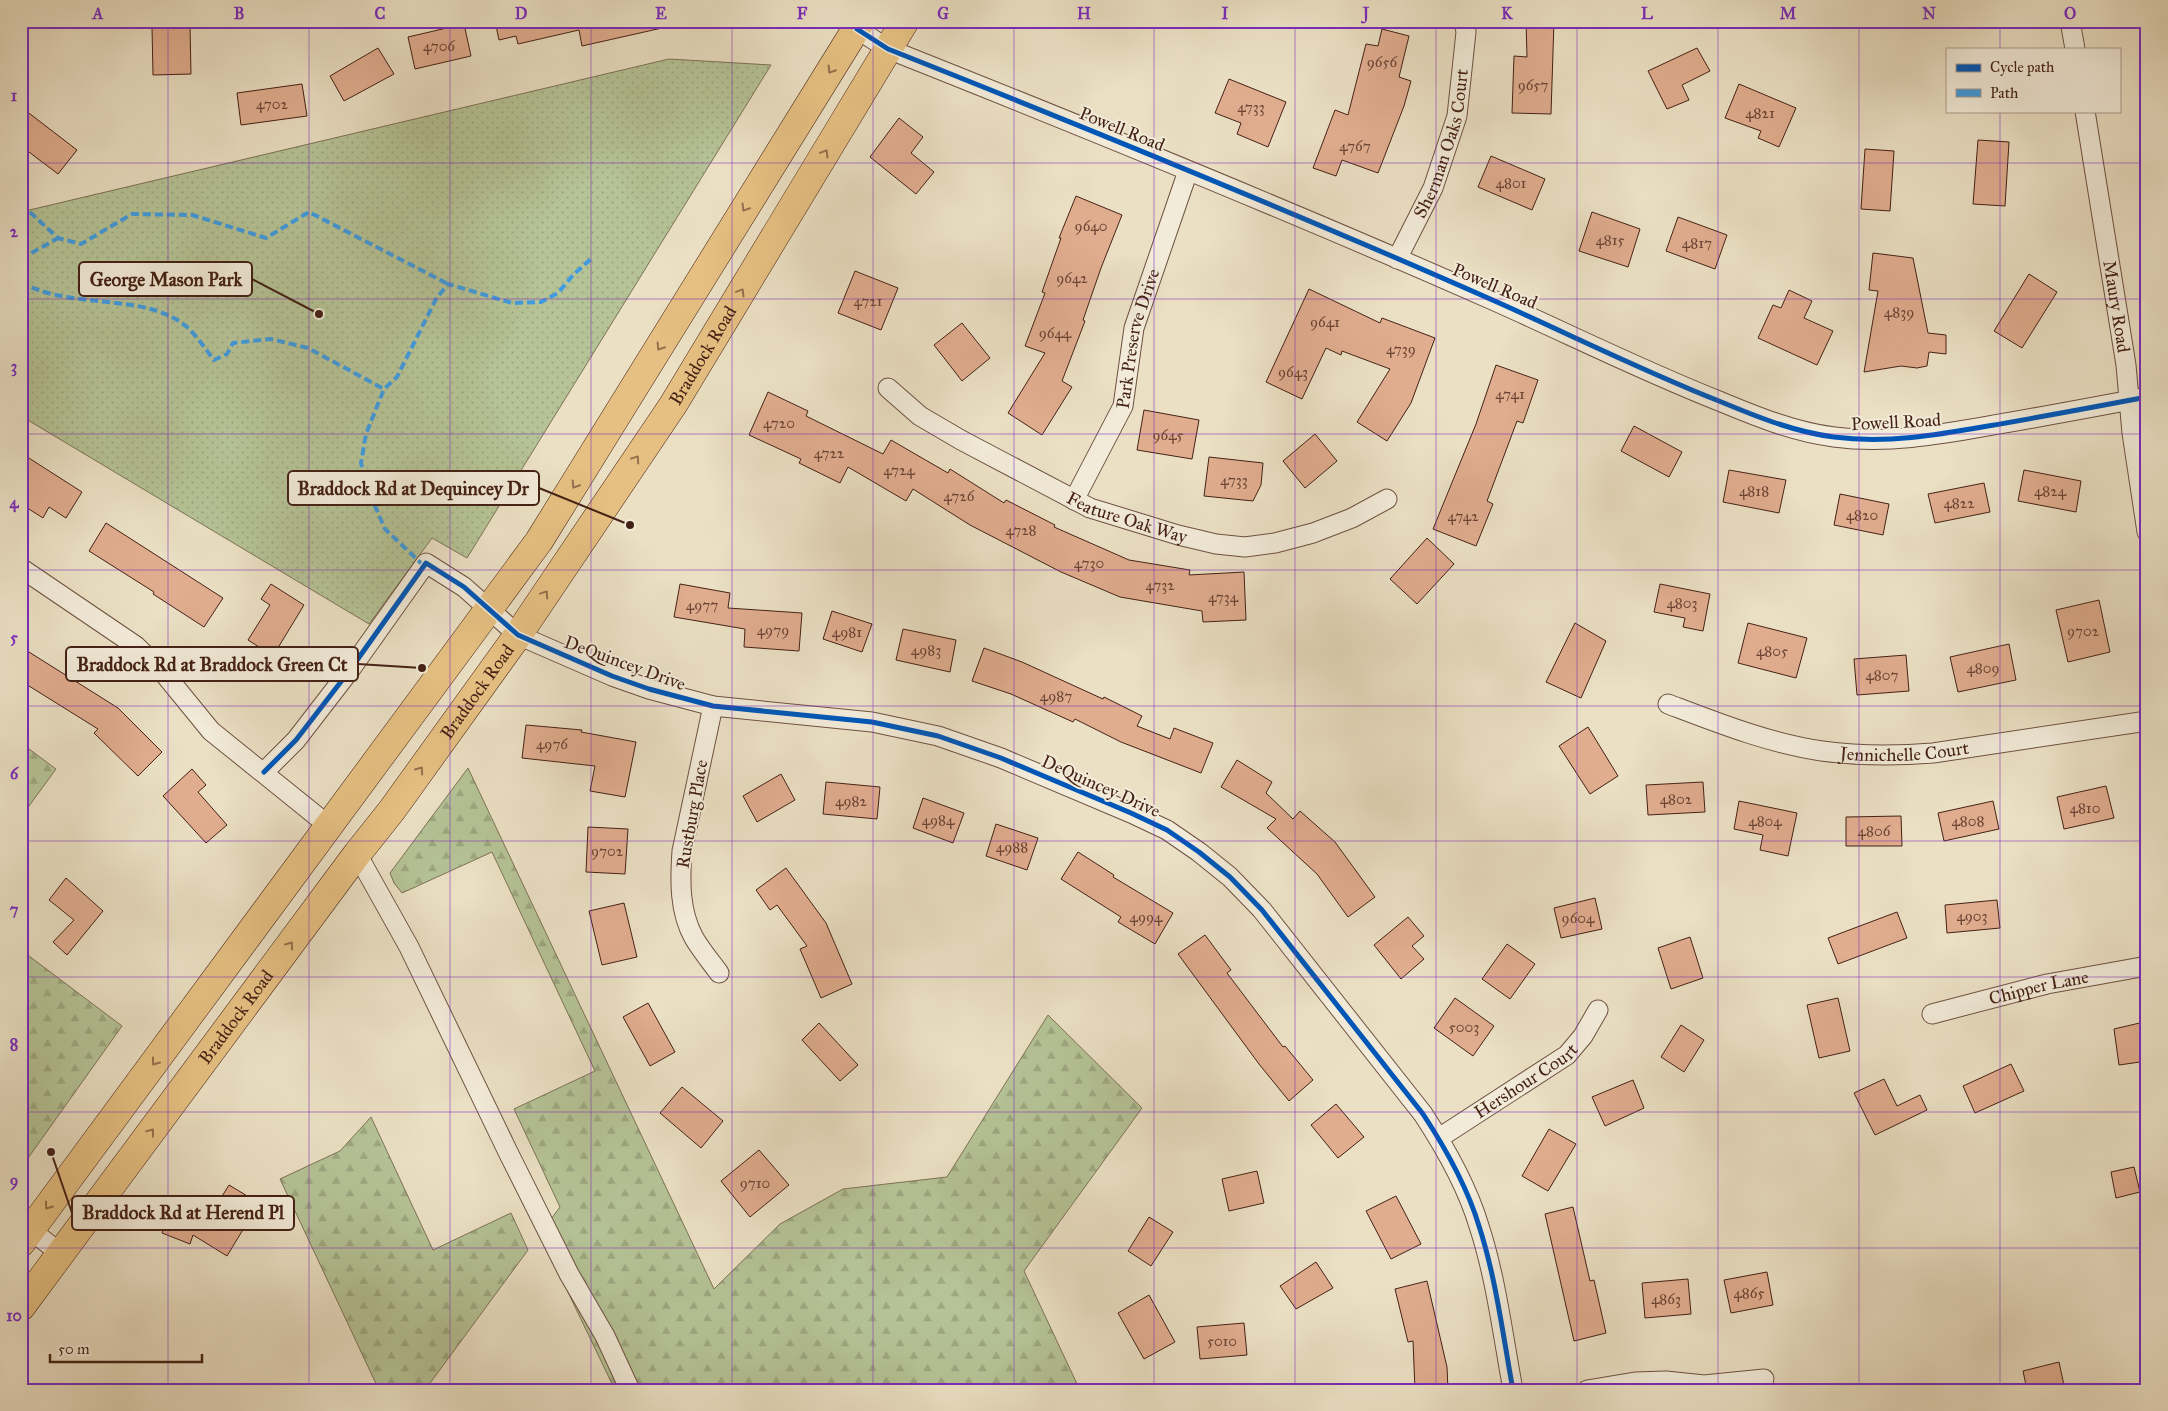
<svg xmlns="http://www.w3.org/2000/svg" width="2168" height="1411" font-family="'IM FELL Great Primer',serif">
	<style>
		.forest { fill: url(#forest-firs); stroke: #7c7256 }
		.park { fill: url(#park-dots); stroke: #7c7256 }
		.building { fill: #e0ad8f; stroke: #442115 }
		.lines { fill: none; stroke-linecap: round; stroke-linejoin: round }
		.street-casing { stroke: #6e5141; stroke-width: 21 }
		.primary-casing { stroke: #442115; stroke-width: 29 }
		.street { stroke: #f2ebd9; stroke-width: 19 }
		.primary { stroke: #e6c082; stroke-width: 28 }
		.quiet { stroke: #409bdf; stroke-width: 4; stroke-dasharray: 8 4; stroke-linecap: butt }
		.cycleway-casing { stroke: #f2ebd9; stroke-width: 8 }
		.cycleway { stroke: #0057b8; stroke-width: 5 }
		.oneway { stroke: #95704c }
		.grid { fill: none; stroke: #7b2cbf; stroke-width: 1; stroke-opacity: 0.55 }
		.labels { text-anchor: middle; stroke-width: 4; stroke-linejoin: round; paint-order: stroke }
		.number-label { font-size: 15px; fill: #6b4434 }
		.street-label { font-size: 18px; fill: #442115; stroke: #f2ebd9 }
		.leader { fill: none; stroke: #442115; stroke-width: 2 }
		.callout-dot { fill: #442115; stroke: #f2ebd9; stroke-width: 2 }
		.callout { fill: #f2ebd9; stroke: #442115; stroke-width: 2 }
		.callout-label { font-size: 19px; text-anchor: middle; font-weight: bold; fill: #442115 }
		.neatline { fill: none; stroke: #7b2cbf; stroke-width: 2 }
		.grid-label { font-size: 16px; text-anchor: middle; font-weight: bold; fill: #7b2cbf }
	</style>
	<defs>
		<pattern id="forest-firs" width="22" height="20" patternUnits="userSpaceOnUse" patternTransform="scale(1.25)"><rect width="22" height="20" fill="#b5c396"/><path d="M5 1l3.5 6h-7zM16 11l3.5 6h-7z" fill="#9da780"/></pattern>
		<pattern id="park-dots" width="8" height="8" patternUnits="userSpaceOnUse" patternTransform="scale(1.25)"><rect width="8" height="8" fill="#b5c396"/><path d="M2 2h.1M6 6h.1" fill="none" stroke="#9da780" stroke-width="1.8" stroke-linecap="round"/></pattern>
	</defs>
	<rect width="100%" height="100%" fill="#ebe0c4"/>
	<filter id="stains"><feTurbulence type="fractalNoise" baseFrequency=".004" numOctaves="4"/><feColorMatrix values="0 0 0 0 .2 0 0 0 0 .09 0 0 0 0 .02 0 0 0 .5 -.17"/></filter>
	<radialGradient id="worn" r=".72"><stop offset=".6" stop-color="#630" stop-opacity="0"/><stop offset="1" stop-color="#630" stop-opacity=".3"/></radialGradient>
	<g class="forest">
		<polygon points="21,743 56,769 21,817"/>
		<polygon points="468,768 714,1289 780,1224 843,1189 947,1177 1048,1015 1142,1108 1024,1271 1078,1386 1089,1390 615,1390 540,1234 560,1207 514,1109 595,1071 492,852 402,893 394,883 390,873"/>
		<polygon points="21,950 122,1026 21,1168"/>
		<polygon points="371,1117 433,1250 511,1213 528,1250 425,1390 379,1390 280,1179 340,1151"/>
	</g>
	<polygon class="park" points="669,59 771,65 467,558 432,538 369,624 21,416 21,212"/>
	<g class="building">
		<polygon points="495,21 661,21 662,28 582,46 579,30 518,44 516,36 499,40"/>
		<polygon points="1526,21 1554,21 1551,114 1512,113 1514,56 1527,57"/>
		<polygon points="464,24 471,56 415,69 408,37"/>
		<polygon points="190,26 191,74 153,75 152,27"/>
		<polygon points="1382,29 1409,36 1399,77 1411,81 1404,106 1378,173 1342,160 1336,176 1313,168 1335,110 1348,115 1366,44 1378,46"/>
		<polygon points="378,48 394,74 344,101 330,76"/>
		<polygon points="1697,48 1710,71 1682,85 1689,100 1667,109 1648,71"/>
		<polygon points="1229,79 1286,102 1268,147 1237,134 1241,123 1215,113"/>
		<polygon points="302,84 307,116 241,125 237,93"/>
		<polygon points="1739,84 1796,108 1779,147 1758,138 1761,131 1725,118"/>
		<polygon points="21,107 77,150 58,174 21,146"/>
		<polygon points="899,118 923,137 911,153 934,172 916,194 870,157"/>
		<polygon points="1978,140 2009,142 2005,206 1973,204"/>
		<polygon points="1865,149 1894,151 1890,211 1861,209"/>
		<polygon points="1491,156 1545,179 1532,210 1478,187"/>
		<polygon points="1076,196 1122,215 1101,268 1083,320 1085,321 1062,381 1072,387 1042,435 1008,413 1045,353 1025,346 1045,293 1042,292 1061,238 1059,238"/>
		<polygon points="1592,212 1640,229 1628,267 1579,251"/>
		<polygon points="1678,217 1727,235 1715,269 1666,251"/>
		<polygon points="1873,253 1913,258 1928,333 1946,335 1946,354 1929,352 1927,366 1917,368 1901,366 1864,372 1878,291 1869,290"/>
		<polygon points="855,271 898,288 881,330 838,313"/>
		<polygon points="2029,274 2057,292 2022,348 1994,331"/>
		<polygon points="1309,289 1380,323 1382,318 1435,338 1411,403 1387,441 1357,422 1390,369 1342,351 1341,355 1326,348 1302,399 1266,382"/>
		<polygon points="1789,290 1812,301 1804,318 1833,331 1817,365 1758,338 1773,305 1781,308"/>
		<polygon points="962,323 990,358 962,381 934,345"/>
		<polygon points="1496,365 1538,380 1523,423 1517,421 1487,501 1493,504 1476,546 1433,529 1476,424"/>
		<polygon points="768,392 808,411 806,416 883,454 891,440 948,473 950,469 1004,503 1006,500 1055,525 1054,527 1129,560 1190,570 1189,575 1244,572 1246,620 1203,622 1202,611 1120,597 1061,572 970,525 913,489 906,501 848,467 840,483 799,463 801,459 749,435"/>
		<polygon points="1144,410 1199,420 1192,459 1137,450"/>
		<polygon points="1634,426 1682,452 1669,477 1621,451"/>
		<polygon points="1315,434 1337,461 1305,488 1283,461"/>
		<polygon points="21,453 82,492 66,518 49,507 43,518 21,504"/>
		<polygon points="1209,457 1263,463 1261,485 1253,501 1204,496"/>
		<polygon points="1729,470 1786,480 1779,513 1723,502"/>
		<polygon points="2024,470 2081,481 2076,512 2018,501"/>
		<polygon points="1984,483 1990,512 1935,523 1928,494"/>
		<polygon points="1840,494 1889,504 1883,535 1834,525"/>
		<polygon points="106,523 223,598 204,627 153,594 154,592 89,551"/>
		<polygon points="1427,538 1454,564 1417,604 1390,579"/>
		<polygon points="271,584 304,605 273,656 248,640 270,605 261,599"/>
		<polygon points="680,584 730,593 728,608 802,613 799,651 744,647 745,629 674,617"/>
		<polygon points="1660,584 1710,594 1703,631 1683,627 1685,618 1654,612"/>
		<polygon points="2099,600 2110,652 2068,662 2056,610"/>
		<polygon points="832,611 872,624 862,652 823,639"/>
		<polygon points="1575,623 1606,641 1581,698 1546,682"/>
		<polygon points="1748,623 1807,638 1796,678 1738,663"/>
		<polygon points="903,629 956,640 950,672 896,660"/>
		<polygon points="2009,644 2016,680 1958,692 1950,657"/>
		<polygon points="21,647 118,708 162,752 138,776 94,733 98,729 21,681"/>
		<polygon points="984,648 1022,662 1103,699 1104,697 1142,716 1137,726 1170,739 1174,728 1213,743 1201,773 1121,742 1075,719 1073,722 1011,694 972,681"/>
		<polygon points="1906,655 1909,691 1857,695 1854,659"/>
		<polygon points="526,725 582,730 581,732 636,742 625,797 590,791 595,766 522,758"/>
		<polygon points="1588,727 1618,776 1590,794 1559,746"/>
		<polygon points="1237,760 1272,782 1266,793 1293,819 1300,811 1335,842 1375,897 1348,917 1317,874 1267,828 1276,819 1221,787"/>
		<polygon points="192,769 206,785 198,792 227,825 206,843 163,796"/>
		<polygon points="781,774 795,800 757,822 743,796"/>
		<polygon points="826,782 880,787 877,819 823,814"/>
		<polygon points="1703,782 1705,812 1648,815 1646,785"/>
		<polygon points="2106,786 2114,818 2064,829 2057,797"/>
		<polygon points="923,798 964,813 953,843 913,828"/>
		<polygon points="1739,801 1797,813 1788,856 1760,850 1763,835 1734,829"/>
		<polygon points="1993,801 1999,829 1944,841 1938,813"/>
		<polygon points="1901,816 1902,846 1846,846 1846,817"/>
		<polygon points="996,824 1038,838 1027,870 986,856"/>
		<polygon points="588,827 628,829 625,874 586,872"/>
		<polygon points="1078,852 1114,875 1113,877 1173,913 1155,944 1118,922 1121,917 1061,879"/>
		<polygon points="786,868 826,923 852,984 821,998 800,949 807,946 777,905 770,910 756,890"/>
		<polygon points="66,878 103,911 67,955 53,942 74,920 49,900"/>
		<polygon points="1595,898 1602,929 1561,938 1554,908"/>
		<polygon points="1997,900 2000,928 1947,933 1945,905"/>
		<polygon points="624,903 637,957 602,965 589,911"/>
		<polygon points="1897,912 1907,938 1838,964 1828,938"/>
		<polygon points="1408,917 1424,936 1412,946 1424,959 1401,979 1374,945"/>
		<polygon points="1205,935 1231,970 1227,973 1283,1047 1285,1046 1313,1080 1289,1101 1259,1064 1178,954"/>
		<polygon points="1690,937 1703,978 1671,989 1658,948"/>
		<polygon points="1507,944 1535,964 1510,999 1482,979"/>
		<polygon points="1455,998 1494,1026 1473,1056 1434,1028"/>
		<polygon points="1838,998 1850,1051 1819,1058 1807,1005"/>
		<polygon points="648,1003 675,1052 650,1066 623,1017"/>
		<polygon points="2144,1022 2147,1061 2119,1065 2114,1029"/>
		<polygon points="819,1023 858,1065 840,1081 802,1040"/>
		<polygon points="1681,1025 1704,1040 1684,1072 1661,1057"/>
		<polygon points="2011,1064 2024,1091 1975,1113 1963,1086"/>
		<polygon points="1884,1079 1897,1106 1920,1095 1927,1110 1875,1135 1854,1093"/>
		<polygon points="1633,1080 1644,1108 1605,1126 1592,1097"/>
		<polygon points="682,1087 723,1121 701,1148 660,1113"/>
		<polygon points="1336,1104 1364,1137 1338,1158 1311,1125"/>
		<polygon points="1549,1129 1576,1144 1548,1191 1522,1176"/>
		<polygon points="759,1150 789,1185 750,1217 721,1181"/>
		<polygon points="2134,1167 2140,1192 2116,1198 2111,1172"/>
		<polygon points="1257,1171 1264,1203 1229,1211 1222,1179"/>
		<polygon points="229,1185 249,1197 237,1217 247,1223 227,1256 193,1235 190,1244 162,1233 171,1211 204,1225"/>
		<polygon points="1396,1196 1421,1244 1391,1259 1366,1211"/>
		<polygon points="1573,1207 1590,1281 1594,1280 1606,1333 1574,1341 1545,1214"/>
		<polygon points="1149,1217 1173,1232 1151,1266 1128,1251"/>
		<polygon points="1316,1262 1333,1288 1296,1309 1280,1286"/>
		<polygon points="1767,1272 1773,1305 1731,1313 1724,1280"/>
		<polygon points="1688,1279 1691,1314 1645,1318 1642,1283"/>
		<polygon points="1427,1281 1447,1367 1448,1390 1415,1390 1413,1341 1408,1342 1395,1289"/>
		<polygon points="1149,1295 1175,1342 1144,1359 1118,1313"/>
		<polygon points="1244,1323 1247,1355 1200,1359 1197,1327"/>
		<polygon points="2059,1362 2065,1390 2027,1390 2023,1371"/>
	</g>
	<g class="lines">
		<g class="street-casing">
			<g id="street">
				<polyline points="2070,21 2075,49"/>
				<path d="M857,29L888,49C1092,130 1296,213 1497,302C1571,335 1643,371 1719,401C1755,416 1794,432 1834,437C1886,444 1937,435 1988,426C2041,417 2094,407 2147,397"/>
				<path id="s1" d="M2085,111L2126,365L2132,433L2147,532"/>
				<path id="s2" d="M1397,259L1433,188L1457,116L1466,32L1464,21"/>
				<path id="s3" d="M888,388L920,416L961,440L1090,508L1178,535L1216,544L1245,547L1275,543L1313,533L1352,518L1387,499"/>
				<path id="s4" d="M1074,500L1123,406L1134,328L1188,171"/>
				<polyline points="21,568 136,646 162,671 211,731 329,826"/>
				<path id="s5" d="M1668,704C1718,723 1768,743 1822,751C1859,756 1896,756 1933,753L2147,721"/>
				<path d="M713,706L682,851C680,880 679,911 694,938C701,950 711,962 719,973"/>
				<path d="M264,772L296,740L350,670L426,563L464,587L518,635L612,676L649,689L713,706L872,722L938,736L1001,758L1131,813L1167,830L1199,852L1230,877L1262,910L1423,1114C1446,1149 1467,1186 1479,1226C1496,1278 1503,1336 1513,1390"/>
				<polyline points="357,854 409,947 508,1152 569,1274 605,1336 630,1390"/>
				<path id="s6" d="M1932,1014L2047,984L2147,966"/>
				<path id="s7" d="M1439,1138L1567,1055L1583,1036L1598,1010"/>
				<polyline points="22,1223 61,1254"/>
				<polyline points="1587,1390 1635,1382 1666,1381 1704,1385 1764,1379"/>
			</g>
		</g>
		<g class="primary-casing">
			<g id="primary">
				<polyline points="21,1243 539,541 861,21"/>
				<path id="s8" d="M21,1307L357,854L392,810L518,635L673,405L905,21"/>
			</g>
		</g>
		<use href="#street" class="street"/>
		<use href="#primary" class="primary"/>
		<g class="quiet">
			<polyline points="21,204 58,238 81,244 132,214 192,215 266,238 309,212 448,284"/>
			<polyline points="21,259 58,238"/>
			<path d="M21,282C71,311 144,291 187,327C197,336 206,350 214,360L227,354L233,343L271,339L308,348L384,389"/>
			<polyline points="424,566 385,529 368,490 361,463 366,434 384,389 397,377 436,299 448,284 512,303 541,302 558,293 573,275 592,258"/>
		</g>
		<g class="cycleway-casing">
			<g id="cycleway">
				<path d="M857,29L888,49C1092,130 1296,213 1497,302C1571,335 1643,371 1719,401C1755,416 1794,432 1834,437C1886,444 1937,435 1988,426C2041,417 2094,407 2147,397"/>
				<path d="M264,772L296,740L350,670L426,563L464,587L518,635L612,676L649,689L713,706L872,722L938,736L1001,758L1131,813L1167,830L1199,852L1230,877L1262,910L1423,1114C1446,1149 1467,1186 1479,1226C1496,1278 1503,1336 1513,1390"/>
			</g>
		</g>
		<use href="#cycleway" class="cycleway"/>
	</g>
	<defs><path id="oneway-chevron" d="M-2-3.5L2.5 0L-2 3.5" fill="none" stroke-width="1.6" stroke-linecap="round" stroke-linejoin="round" transform="scale(1.25)"/></defs>
	<g class="oneway">
		<use href="#oneway-chevron" transform="translate(831 70) rotate(122)"/>
		<use href="#oneway-chevron" transform="translate(825 153) rotate(-59)"/>
		<use href="#oneway-chevron" transform="translate(745 208) rotate(122)"/>
		<use href="#oneway-chevron" transform="translate(741 292) rotate(-59)"/>
		<use href="#oneway-chevron" transform="translate(660 347) rotate(122)"/>
		<use href="#oneway-chevron" transform="translate(636 459) rotate(-56)"/>
		<use href="#oneway-chevron" transform="translate(575 485) rotate(123)"/>
		<use href="#oneway-chevron" transform="translate(545 594) rotate(-56)"/>
		<use href="#oneway-chevron" transform="translate(420 770) rotate(-55)"/>
		<use href="#oneway-chevron" transform="translate(290 945) rotate(-54)"/>
		<use href="#oneway-chevron" transform="translate(155 1062) rotate(126)"/>
		<use href="#oneway-chevron" transform="translate(151 1132) rotate(-53)"/>
		<use href="#oneway-chevron" transform="translate(48 1206) rotate(126)"/>
	</g>
	<path class="grid" d="M168,21V1390M309,21V1390M450,21V1390M591,21V1390M732,21V1390M873,21V1390M1014,21V1390M1154,21V1390M1295,21V1390M1436,21V1390M1577,21V1390M1718,21V1390M1859,21V1390M2000,21V49M2000,111V1390M21,163H2147M21,299H2147M21,434H2147M21,570H2147M21,706H2147M21,841H2147M21,977H2147M21,1112H2147M21,1248H2147"/>
	<g class="labels">
		<g class="number-label">
			<text x="439" y="51">4706</text>
			<text x="1382" y="67">9656</text>
			<text x="1533" y="90">9657</text>
			<text x="272" y="109">4702</text>
			<text x="1251" y="112">4733</text>
			<text x="1760" y="118">4821</text>
			<text x="1355" y="151">4767</text>
			<text x="1511" y="188">4801</text>
			<text x="1091" y="231">9640</text>
			<text x="1610" y="245">4815</text>
			<text x="1697" y="248">4817</text>
			<text x="1072" y="283">9642</text>
			<text x="868" y="306">4721</text>
			<text x="1899" y="317">4839</text>
			<text x="1325" y="327">9641</text>
			<text x="1055" y="338">9644</text>
			<text x="1401" y="354">4739</text>
			<text x="1293" y="377">9643</text>
			<text x="1510" y="399">4741</text>
			<text x="779" y="428">4720</text>
			<text x="1168" y="440">9645</text>
			<text x="829" y="458">4722</text>
			<text x="899" y="475">4724</text>
			<text x="1234" y="485">4733</text>
			<text x="1754" y="496">4818</text>
			<text x="2050" y="496">4824</text>
			<text x="959" y="501">4726</text>
			<text x="1959" y="508">4822</text>
			<text x="1862" y="520">4820</text>
			<text x="1463" y="521">4742</text>
			<text x="1021" y="535">4728</text>
			<text x="1089" y="568">4730</text>
			<text x="1160" y="590">4732</text>
			<text x="1223" y="602">4734</text>
			<text x="1682" y="608">4803</text>
			<text x="702" y="610">4977</text>
			<text x="773" y="635">4979</text>
			<text x="2083" y="636">9702</text>
			<text x="847" y="637">4981</text>
			<text x="926" y="655">4983</text>
			<text x="1772" y="656">4805</text>
			<text x="1983" y="673">4809</text>
			<text x="1882" y="680">4807</text>
			<text x="1056" y="701">4987</text>
			<text x="552" y="749">4976</text>
			<text x="1676" y="804">4802</text>
			<text x="851" y="806">4982</text>
			<text x="2085" y="813">4810</text>
			<text x="938" y="825">4984</text>
			<text x="1765" y="826">4804</text>
			<text x="1968" y="826">4808</text>
			<text x="1874" y="836">4806</text>
			<text x="1012" y="852">4988</text>
			<text x="607" y="856">9702</text>
			<text x="1972" y="921">4903</text>
			<text x="1146" y="922">4994</text>
			<text x="1578" y="923">9604</text>
			<text x="1464" y="1032">5003</text>
			<text x="755" y="1188">9710</text>
			<text x="1749" y="1298">4865</text>
			<text x="1666" y="1304">4863</text>
			<text x="1222" y="1346">5010</text>
		</g>
		<g class="street-label">
			<text transform="translate(1122 129) rotate(22)" y="6">Powell Road</text>
			<text dy="6" stroke="none"><textPath href="#s2" startOffset="125">Sherman Oaks Court</textPath></text>
			<text transform="translate(1495 286) rotate(23)" y="6">Powell Road</text>
			<text dy="6" stroke="none"><textPath href="#s1" startOffset="198">Maury Road</textPath></text>
			<text dy="6" stroke="none"><textPath href="#s4" startOffset="175">Park Preserve Drive</textPath></text>
			<text dy="6" stroke="none"><textPath href="#s8" startOffset="1171">Braddock Road</textPath></text>
			<text transform="translate(1896 422) rotate(-3)" y="6">Powell Road</text>
			<text dy="6" stroke="none"><textPath href="#s3" startOffset="274">Feature Oak Way</textPath></text>
			<text transform="translate(625 663) rotate(20)" y="6">DeQuincey Drive</text>
			<text dy="6" stroke="none"><textPath href="#s8" startOffset="766">Braddock Road</textPath></text>
			<text dy="6" stroke="none"><textPath href="#s5" startOffset="244">Jennichelle Court</textPath></text>
			<text transform="translate(1101 786) rotate(24)" y="6">DeQuincey Drive</text>
			<text transform="translate(692 814) rotate(-80)" y="6">Rustburg Place</text>
			<text dy="6" stroke="none"><textPath href="#s6" startOffset="110">Chipper Lane</textPath></text>
			<text dy="6" stroke="none"><textPath href="#s8" startOffset="361">Braddock Road</textPath></text>
			<text dy="6" stroke="none"><textPath href="#s7" startOffset="104">Hershour Court</textPath></text>
		</g>
	</g>
	<path class="leader" d="M319 314L252 279M630 525L539 488M422 668L358 664M51 1152L72 1213"/>
	<g class="callout-dot">
		<circle cx="319" cy="314" r="5"/>
		<circle cx="630" cy="525" r="5"/>
		<circle cx="422" cy="668" r="5"/>
		<circle cx="51" cy="1152" r="5"/>
	</g>
	<g class="callout">
		<rect x="79" y="262" width="173" height="34" rx="5"/>
		<rect x="288" y="471" width="251" height="34" rx="5"/>
		<rect x="66" y="647" width="292" height="34" rx="5"/>
		<rect x="72" y="1196" width="222" height="34" rx="5"/>
	</g>
	<g class="callout-label">
		<text x="166" y="286">George Mason Park</text>
		<text x="413" y="495">Braddock Rd at Dequincey Dr</text>
		<text x="212" y="671">Braddock Rd at Braddock Green Ct</text>
		<text x="183" y="1219">Braddock Rd at Herend Pl</text>
	</g>
	<rect width="2168" height="1411" fill="none" stroke="#ebe0c4" stroke-width="55"/>
	<rect x="1946" y="48" width="175" height="65" fill="#f2ebd9" stroke="#ac9a8b"/>
	<rect x="1956" y="64" width="25" height="8" fill="#0057b8" stroke="#ac9a8b"/>
	<text x="1990" y="72" font-size="15" fill="#442115">Cycle path</text>
	<rect x="1956" y="89" width="25" height="8" fill="#409bdf" stroke="#ac9a8b"/>
	<text x="1990" y="98" font-size="15" fill="#442115">Path</text>
	<path d="M50 1354v8h152v-8" fill="none" stroke="#442115" stroke-width="2.5"/>
	<text x="58" y="1354" font-size="15" fill="#442115" stroke="#f2ebd9" stroke-width="4" paint-order="stroke">50 m</text>
	<rect x="28" y="28" width="2112" height="1356" class="neatline"/>
	<g class="grid-label">
		<text x="98" y="19">A</text>
		<text x="239" y="19">B</text>
		<text x="380" y="19">C</text>
		<text x="521" y="19">D</text>
		<text x="661" y="19">E</text>
		<text x="802" y="19">F</text>
		<text x="943" y="19">G</text>
		<text x="1084" y="19">H</text>
		<text x="1225" y="19">I</text>
		<text x="1366" y="19">J</text>
		<text x="1507" y="19">K</text>
		<text x="1647" y="19">L</text>
		<text x="1788" y="19">M</text>
		<text x="1929" y="19">N</text>
		<text x="2070" y="19">O</text>
		<text x="14" y="101">1</text>
		<text x="14" y="237">2</text>
		<text x="14" y="372">3</text>
		<text x="14" y="508">4</text>
		<text x="14" y="643">5</text>
		<text x="14" y="779">6</text>
		<text x="14" y="915">7</text>
		<text x="14" y="1050">8</text>
		<text x="14" y="1186">9</text>
		<text x="14" y="1321">10</text>
	</g>
	<rect width="100%" height="100%" filter="url(#stains)"/>
	<rect width="100%" height="100%" fill="url(#worn)"/>
</svg>
